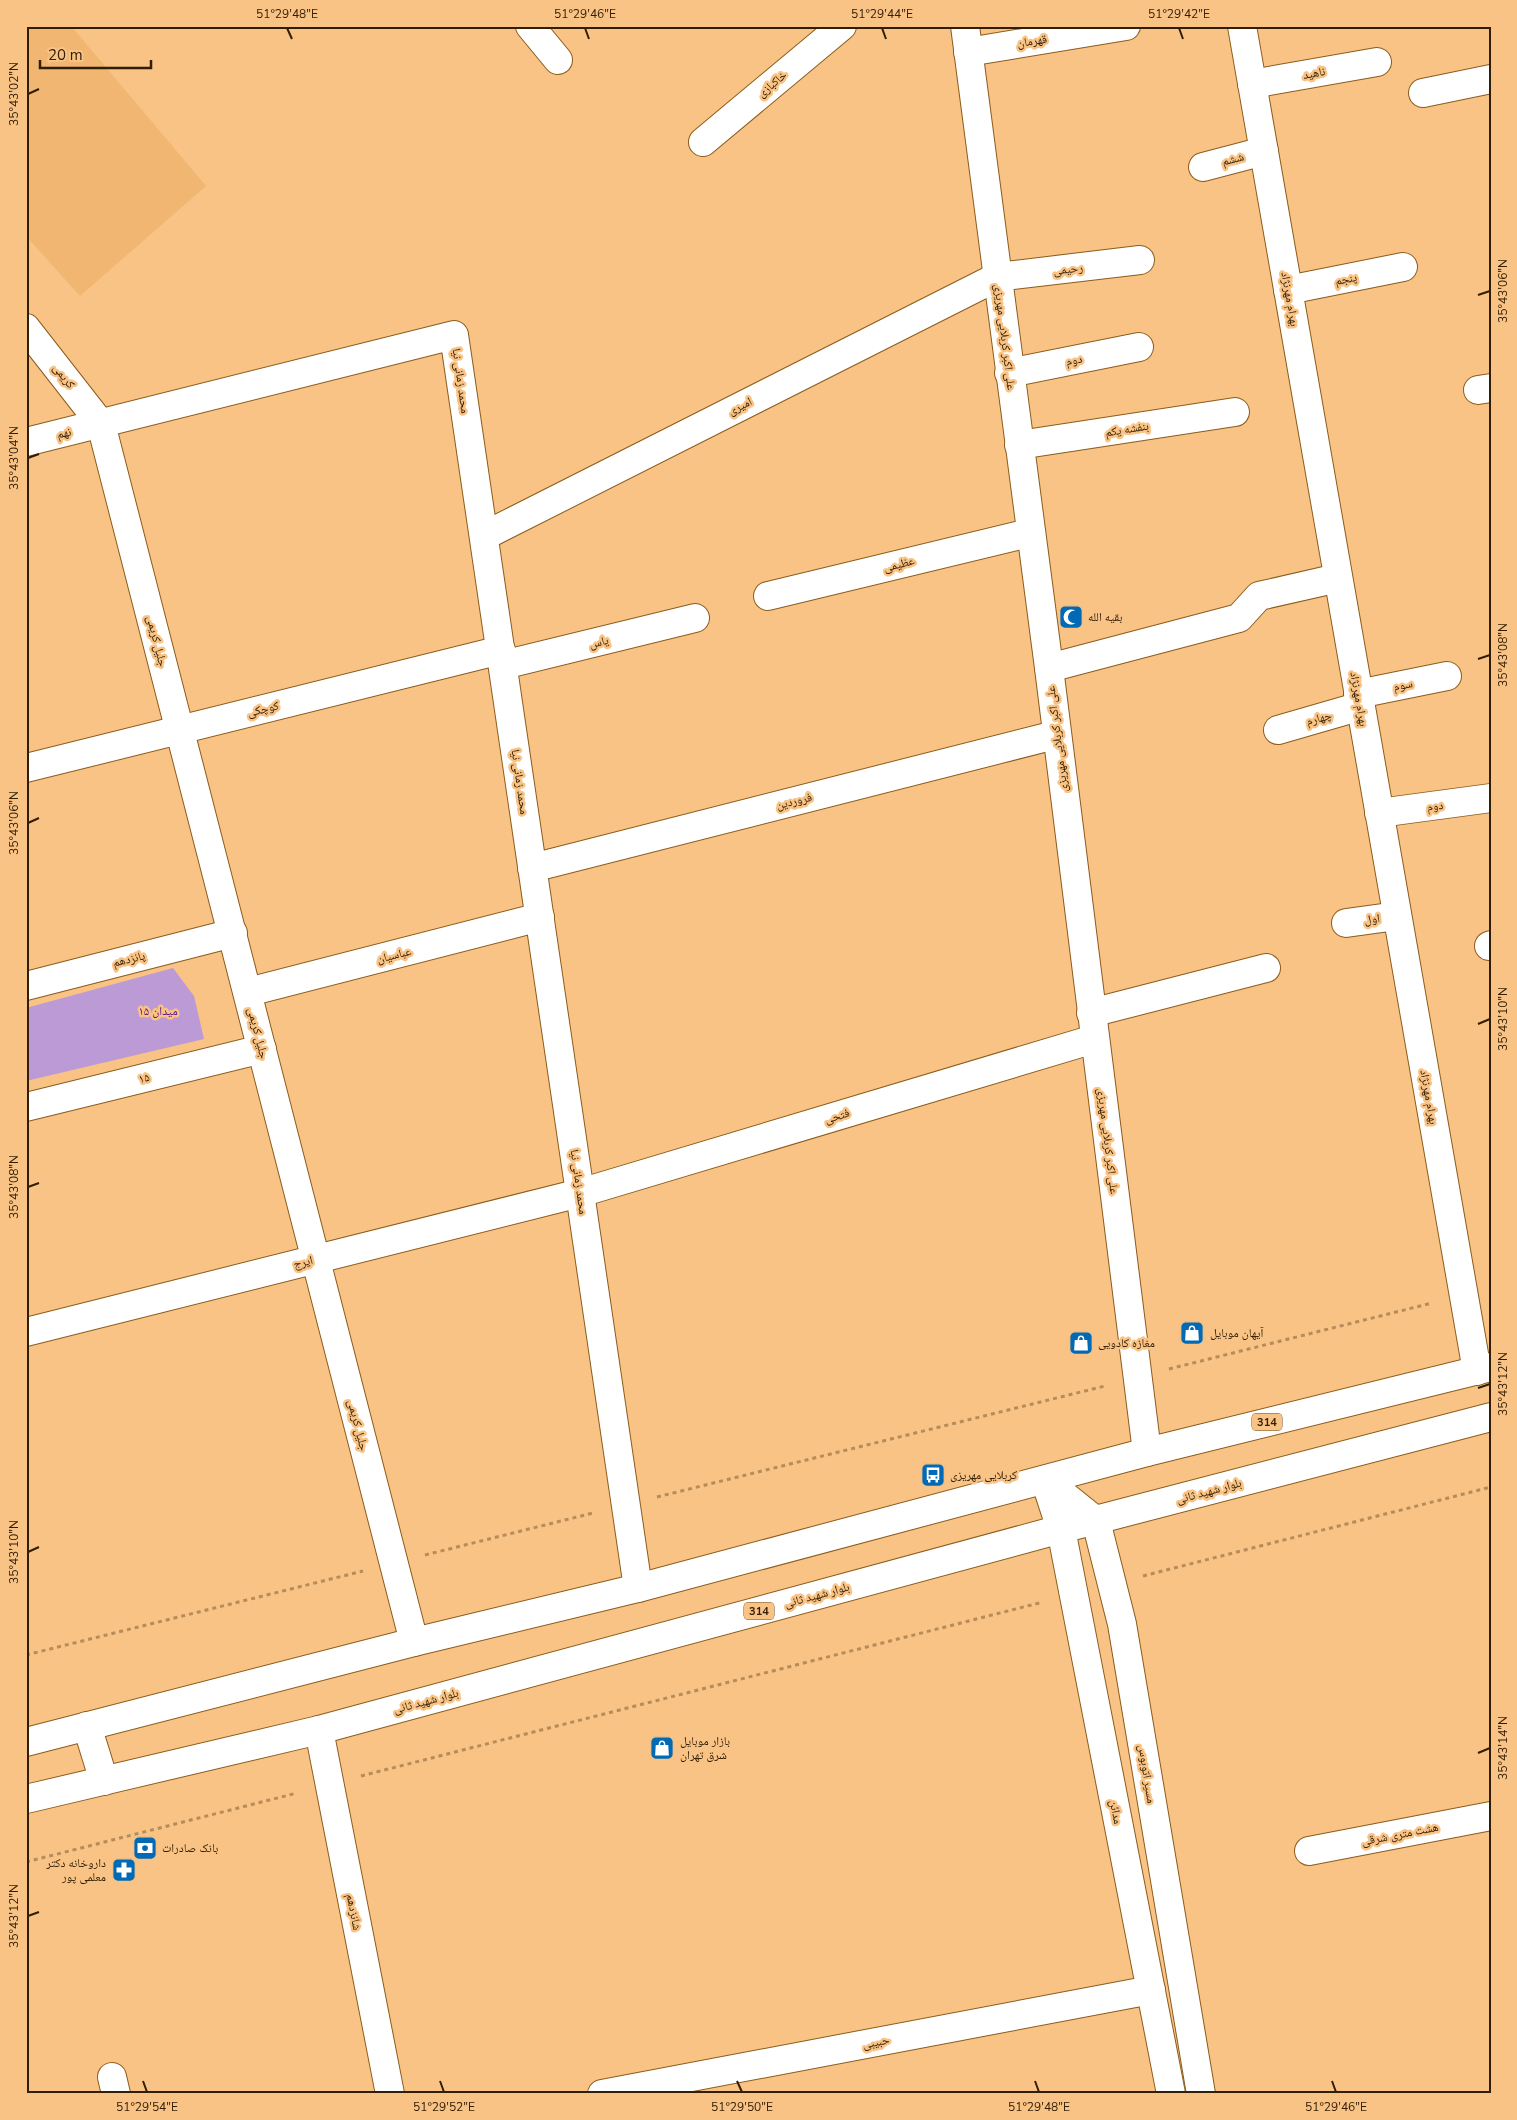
<svg xmlns="http://www.w3.org/2000/svg" width="1517" height="2120" font-family="'Nunito Sans','Noto Naskh Arabic',sans-serif">
	<style>
		.built { fill: #f0b672 }
		.green { fill: #bc9ad6 }
		.lines { fill: none; stroke-linecap: round; stroke-linejoin: round }
		.minor-casing { stroke: #8c5c1c; stroke-width: 30 }
		.major-casing { stroke: #8c5c1c; stroke-width: 30 }
		.path { stroke: #b68c5a; stroke-width: 3; stroke-dasharray: 4 4; stroke-linecap: butt }
		.minor { stroke: #fff; stroke-width: 28 }
		.major { stroke: #fff; stroke-width: 28 }
		.ticks { fill: none; stroke: #321e04; stroke-width: 2 }
		.labels { text-anchor: middle; stroke-width: 5; stroke-linejoin: round; paint-order: stroke }
		.shield { fill: #f8c385; stroke: #6d502b; stroke-width: 1 }
		.shield-label { font-size: 11px; font-weight: bold; fill: #321e04 }
		.street-label { font-size: 12px; fill: #321e04; stroke: #f8c385 }
		.poi-label { font-size: 12px; fill: #321e04; stroke: #f8c385; text-anchor: start }
		.park-label { font-size: 12px; fill: #611389; stroke: #f8c385 }
		.neatline { fill: none; stroke: #321e04; stroke-width: 2 }
		.ticks-label { font-size: 12px; text-anchor: middle; fill: #321e04 }
	</style>
	<rect width="100%" height="100%" fill="#f8c385"/>
	<polygon class="built" points="26,26 71,26 206,186 80,296 26,236"/>
	<polygon class="green" points="173,968 194,996 204,1039 26,1081 26,1008"/>
	<g class="lines">
		<g class="minor-casing">
			<g id="minor">
				<polyline points="530,26 558,60"/>
				<polyline points="965,26 1049,668 1147,1452"/>
				<polyline points="1242,26 1477,1371"/>
				<polyline points="968,52 1126,26"/>
				<polyline points="1252,84 1377,62"/>
				<polyline points="1423,93 1491,79"/>
				<polyline points="703,142 842,26"/>
				<polyline points="1203,167 1264,151"/>
				<polyline points="1288,290 1403,267"/>
				<polyline points="26,328 101,424 414,1642"/>
				<polyline points="1009,373 1139,347"/>
				<polyline points="1478,390 1491,388"/>
				<polyline points="26,442 454,335 638,1588"/>
				<polyline points="1019,445 1235,412"/>
				<polyline points="484,536 997,277 1140,260"/>
				<polyline points="768,596 1029,533"/>
				<polyline points="503,665 695,618"/>
				<polyline points="1049,668 1239,618 1259,596 1338,578"/>
				<polyline points="1358,694 1447,676"/>
				<polyline points="1278,730 1361,706"/>
				<polyline points="26,768 501,650"/>
				<polyline points="1379,813 1491,798"/>
				<polyline points="532,868 1055,735"/>
				<polyline points="1346,923 1397,916"/>
				<polyline points="1489,946 1491,945"/>
				<polyline points="26,986 233,933"/>
				<polyline points="248,992 540,917"/>
				<polyline points="1091,1013 1266,968"/>
				<polyline points="26,1107 262,1049"/>
				<polyline points="26,1332 580,1193 1094,1039"/>
				<polyline points="1045,1480 1096,1521 1122,1624 1201,2094"/>
				<polyline points="319,1730 390,2094"/>
				<polyline points="1309,1851 1491,1816"/>
				<polyline points="112,2077 116,2094"/>
				<polyline points="602,2094 1151,1990"/>
			</g>
		</g>
		<g class="major-casing">
			<g id="major">
				<polyline points="1045,1480 1061,1529 1171,2094"/>
				<polyline points="87,1726 104,1781"/>
				<polyline points="26,1742 414,1642 638,1588 1147,1452 1491,1367"/>
				<polyline points="26,1799 319,1730 1061,1529 1491,1417"/>
			</g>
		</g>
		<g class="path">
			<polyline points="1169,1369 1432,1303"/>
			<polyline points="657,1497 1105,1386"/>
			<polyline points="425,1555 593,1513"/>
			<polyline points="1143,1576 1491,1487"/>
			<polyline points="26,1655 363,1571"/>
			<polyline points="361,1776 1043,1602"/>
			<polyline points="26,1862 297,1793"/>
		</g>
		<use href="#minor" class="minor"/>
		<use href="#major" class="major"/>
	</g>
	<path class="ticks" d="M287,28L292,39M585,28L589,39M882,28L886,39M1179,28L1183,39M28,94L39,89M1478,295L1490,291M28,458L39,454M1478,659L1490,655M28,823L39,818M1478,1024L1490,1019M28,1187L39,1183M1478,1388L1490,1384M28,1552L39,1547M1478,1753L1490,1748M28,1916L39,1912M143,2081L147,2092M440,2081L444,2092M737,2081L742,2092M1035,2081L1039,2092M1332,2081L1336,2092"/>
	<defs>
		<g id="mosque-square" transform="scale(1.25)"><rect x="-9" y="-9" width="18" height="18" rx="4" fill="#0269b5" stroke="#f8c385"/><path d="M3.5-4.9A6 6 0 1 0 3.5 4.9A5 5 0 1 1 3.5-4.9Z" fill="#fff"/></g>
		<g id="shop-square" transform="scale(1.25)"><rect x="-9" y="-9" width="18" height="18" rx="4" fill="#0269b5" stroke="#f8c385"/><path d="M-5-2.5h2.3a2.7 3.5 0 0 1 5.4 0H5L5.5 6h-11ZM-1.5-2.5h3a1.5 2.3 0 0 0-3 0Z" fill="#fff"/></g>
		<g id="bus-square" transform="scale(1.25)"><rect x="-9" y="-9" width="18" height="18" rx="4" fill="#0269b5" stroke="#f8c385"/><path d="M-5-6H5V4H4V6H2V4H-2V6H-4V4H-5ZM-3.5-4V0h7V-4ZM-3.5 1.2v1.5H-2V1.2ZM2 1.2v1.5H3.5V1.2Z" fill="#fff"/></g>
		<g id="bank-square" transform="scale(1.25)"><rect x="-9" y="-9" width="18" height="18" rx="4" fill="#0269b5" stroke="#f8c385"/><path d="M-6-4H6V4H-6ZM0-2.3a2.3 2.3 0 1 0 0 4.6a2.3 2.3 0 1 0 0-4.6Z" fill="#fff"/></g>
		<g id="pharmacy-square" transform="scale(1.25)"><rect x="-9" y="-9" width="18" height="18" rx="4" fill="#0269b5" stroke="#f8c385"/><path d="M-2-6h4v4h4v4h-4v4h-4v-4h-4v-4h4Z" fill="#fff"/></g>
	</defs>
	<g fill-rule="evenodd">
		<use href="#mosque-square" x="1071" y="617"/>
		<use href="#shop-square" x="1192" y="1333"/>
		<use href="#shop-square" x="1081" y="1343"/>
		<use href="#bus-square" x="933" y="1475"/>
		<use href="#shop-square" x="662" y="1748"/>
		<use href="#bank-square" x="145" y="1848"/>
		<use href="#pharmacy-square" x="124" y="1870"/>
	</g>
	<g class="labels">
		<g class="shield">
			<rect x="1252" y="1413.5" width="30" height="17" rx="4"/>
			<rect x="744" y="1602.5" width="30" height="17" rx="4"/>
		</g>
		<g class="shield-label">
			<text x="1267" y="1426">314</text>
			<text x="759" y="1615">314</text>
		</g>
		<g class="street-label">
			<text transform="translate(1032 41) rotate(-9)" y="4">قهرمان</text>
			<text transform="translate(1314 73) rotate(-10)" y="4">ناهید</text>
			<text transform="translate(772 84) rotate(-40)" y="4">خاکبازی</text>
			<text transform="translate(1233 159) rotate(-14)" y="4">ششم</text>
			<text transform="translate(1068 269) rotate(-7)" y="4">رحیمی</text>
			<text transform="translate(1346 279) rotate(-11)" y="4">پنجم</text>
			<text transform="translate(1290 299) rotate(80)" y="4">بهرام مهرنژاد</text>
			<text transform="translate(1005 337) rotate(83)" y="4">علی اکبر کربلایی مهریزی</text>
			<text transform="translate(1074 360) rotate(-11)" y="4">دوم</text>
			<text transform="translate(64 376) rotate(52)" y="4">کریمی</text>
			<text transform="translate(461 381) rotate(82)" y="4">محمد زمانی نیا</text>
			<text transform="translate(740 406) rotate(-27)" y="4">امیری</text>
			<text transform="translate(1127 429) rotate(-9)" y="4">بنفشه یکم</text>
			<text transform="translate(64 433) rotate(-14)" y="4">نهم</text>
			<text transform="translate(899 564) rotate(-14)" y="4">عظیمی</text>
			<text transform="translate(157 641) rotate(76)" y="4">جلیل کریمی</text>
			<text transform="translate(599 642) rotate(-14)" y="4">یاس</text>
			<text transform="translate(1403 685) rotate(-11)" y="4">سوم</text>
			<text transform="translate(1359 699) rotate(80)" y="4">بهرام مهرنژاد</text>
			<text transform="translate(263 709) rotate(-14)" y="4">کوچکی</text>
			<text transform="translate(1319 718) rotate(-15)" y="4">چهارم</text>
			<text transform="translate(1057 739) rotate(-97)" y="4">علی اکبر کربلایی مهریزی</text>
			<text transform="translate(520 782) rotate(82)" y="4">محمد زمانی نیا</text>
			<text transform="translate(794 801) rotate(-14)" y="4">فروردین</text>
			<text transform="translate(1435 806) rotate(-8)" y="4">دوم</text>
			<text transform="translate(1372 919) rotate(-8)" y="4">اول</text>
			<text transform="translate(394 955) rotate(-14)" y="4">عباسیان</text>
			<text transform="translate(129 959) rotate(-14)" y="4">پانزدهم</text>
			<text transform="translate(258 1033) rotate(76)" y="4">جلیل کریمی</text>
			<text transform="translate(144 1078) rotate(-14)" y="4">۱۵</text>
			<text transform="translate(1429 1097) rotate(80)" y="4">بهرام مهرنژاد</text>
			<text transform="translate(837 1116) rotate(-17)" y="4">فتحی</text>
			<text transform="translate(1108 1141) rotate(83)" y="4">علی اکبر کربلایی مهریزی</text>
			<text transform="translate(579 1182) rotate(82)" y="4">محمد زمانی نیا</text>
			<text transform="translate(303 1262) rotate(-14)" y="4">ایرج</text>
			<text transform="translate(358 1425) rotate(76)" y="4">جلیل کریمی</text>
			<text transform="translate(1209 1491) rotate(-15)" y="4">بلوار شهید ثانی</text>
			<text transform="translate(817 1595) rotate(-15)" y="4">بلوار شهید ثانی</text>
			<text transform="translate(426 1701) rotate(-15)" y="4">بلوار شهید ثانی</text>
			<text transform="translate(1147 1774) rotate(81)" y="4">مسیر اتوبوس</text>
			<text transform="translate(1116 1812) rotate(79)" y="4">مدائن</text>
			<text transform="translate(1400 1834) rotate(-11)" y="4">هشت متری شرقی</text>
			<text transform="translate(354 1912) rotate(79)" y="4">شانزدهم</text>
			<text transform="translate(876 2042) rotate(-11)" y="4">حبیبی</text>
		</g>
		<g class="poi-label">
			<text x="1088" y="621">بقیه الله</text>
			<text x="1210" y="1337">آیهان موبایل</text>
			<text x="1098" y="1347">مغازه کادویی</text>
			<text x="950" y="1479">کربلایی مهریزی</text>
			<text x="680" y="1745">بازار موبایل<tspan x="680" dy="14">شرق تهران</tspan></text>
			<text x="162" y="1852">بانک صادرات</text>
			<text x="106" y="1867" text-anchor="end">داروخانه دکتر<tspan x="106" dy="14">معلمی پور</tspan></text>
		</g>
		<g class="park-label">
			<text x="158" y="1015">میدان ۱۵</text>
		</g>
	</g>
	<rect width="1517" height="2120" fill="none" stroke="#f8c385" stroke-width="55"/>
	<path d="M40 60v8h111v-8" fill="none" stroke="#321e04" stroke-width="2.5"/>
	<text x="48" y="60" font-size="15" fill="#321e04" stroke="#f8c385" stroke-width="4" paint-order="stroke">20 m</text>
	<rect x="28" y="28" width="1462" height="2064" class="neatline"/>
	<g class="ticks-label">
		<text x="287" y="18">51°29'48"E</text>
		<text x="585" y="18">51°29'46"E</text>
		<text x="882" y="18">51°29'44"E</text>
		<text x="1179" y="18">51°29'42"E</text>
		<text transform="translate(14 94) rotate(-90)" y="4">35°43'02"N</text>
		<text transform="translate(1503 291) rotate(-90)" y="4">35°43'06"N</text>
		<text transform="translate(14 458) rotate(-90)" y="4">35°43'04"N</text>
		<text transform="translate(1503 655) rotate(-90)" y="4">35°43'08"N</text>
		<text transform="translate(14 823) rotate(-90)" y="4">35°43'06"N</text>
		<text transform="translate(1503 1019) rotate(-90)" y="4">35°43'10"N</text>
		<text transform="translate(14 1187) rotate(-90)" y="4">35°43'08"N</text>
		<text transform="translate(1503 1384) rotate(-90)" y="4">35°43'12"N</text>
		<text transform="translate(14 1552) rotate(-90)" y="4">35°43'10"N</text>
		<text transform="translate(1503 1748) rotate(-90)" y="4">35°43'14"N</text>
		<text transform="translate(14 1916) rotate(-90)" y="4">35°43'12"N</text>
		<text x="147" y="2111">51°29'54"E</text>
		<text x="444" y="2111">51°29'52"E</text>
		<text x="742" y="2111">51°29'50"E</text>
		<text x="1039" y="2111">51°29'48"E</text>
		<text x="1336" y="2111">51°29'46"E</text>
	</g>
</svg>
